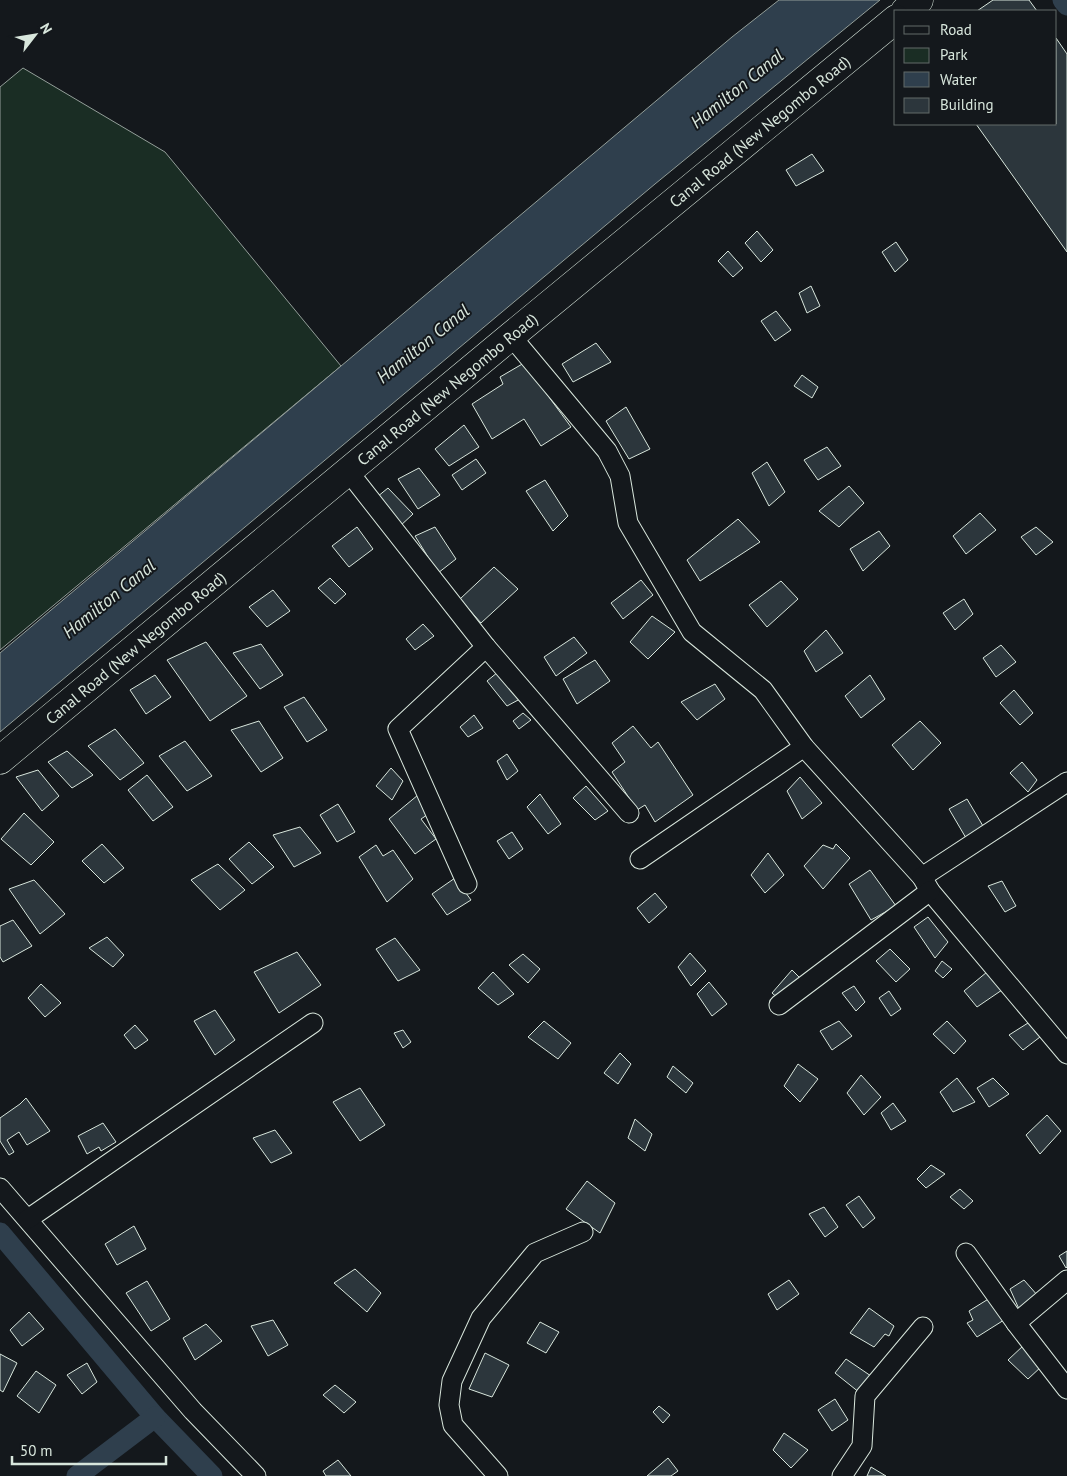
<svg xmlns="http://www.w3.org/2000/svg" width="1067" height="1476" font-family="'PT Sans',sans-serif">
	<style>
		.green { fill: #1a2d24; stroke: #939e99 }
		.water { fill: #2f3f4d; stroke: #939e99 }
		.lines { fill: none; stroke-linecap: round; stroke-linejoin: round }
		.canal { stroke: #2f3f4d; stroke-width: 21 }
		.building { fill: #2c363c; stroke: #d8e6dc }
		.street-casing { stroke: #d8e6dc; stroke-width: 21 }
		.primary-casing { stroke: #d8e6dc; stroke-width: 29 }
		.street { stroke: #14181c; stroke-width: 19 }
		.primary { stroke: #14181c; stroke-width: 28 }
		.labels { text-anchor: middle; stroke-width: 4; stroke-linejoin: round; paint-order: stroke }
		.street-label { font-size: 16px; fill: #d8e6dc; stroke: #14181c }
		.water-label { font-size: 18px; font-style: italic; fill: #d8e6dc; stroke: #14181c }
	</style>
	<rect width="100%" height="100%" fill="#14181c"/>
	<polygon class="green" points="23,68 165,152 341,366 0,650 0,87"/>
	<polygon class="water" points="779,0 880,0 655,184 0,732 0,653 732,37"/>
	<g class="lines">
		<g class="canal">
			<polyline points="1063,0 1067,5"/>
			<polyline points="0,1233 155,1417 212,1476"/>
			<polyline points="77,1476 155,1417"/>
		</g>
	</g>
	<g class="building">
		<polygon points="993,0 1029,0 1037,11 977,11"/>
		<polygon points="1056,38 1067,54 1067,252 976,124 1056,124"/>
		<polygon points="812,154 824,171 796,186 786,170"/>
		<polygon points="757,231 773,250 761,262 745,243"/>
		<polygon points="896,242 908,260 895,272 882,252"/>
		<polygon points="728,251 743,268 733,277 718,261"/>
		<polygon points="811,286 820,306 807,313 799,293"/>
		<polygon points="776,311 791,330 775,341 761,321"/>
		<polygon points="596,343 611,362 573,382 562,364"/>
		<polygon points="524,363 571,427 541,446 524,419 492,439 472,404 503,384 500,377"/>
		<polygon points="802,375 818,387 812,398 794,386"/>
		<polygon points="626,407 650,449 629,459 606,421"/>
		<polygon points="464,425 479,447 449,466 435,449"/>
		<polygon points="827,447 841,466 818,480 804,460"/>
		<polygon points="476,459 486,473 462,490 452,475"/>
		<polygon points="767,462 785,492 769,506 752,473"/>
		<polygon points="419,468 440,495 418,509 398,479"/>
		<polygon points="545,480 568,516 553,531 526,491"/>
		<polygon points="849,486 864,503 839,527 819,511"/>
		<polygon points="388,488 413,514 399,527 377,497"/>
		<polygon points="980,513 996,530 966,554 953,536"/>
		<polygon points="738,519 760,542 700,581 687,560"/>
		<polygon points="357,527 373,549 349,567 332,546"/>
		<polygon points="435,527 456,559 438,573 415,536"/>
		<polygon points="1036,527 1053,542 1036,555 1021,537"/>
		<polygon points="879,531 890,546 863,571 850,549"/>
		<polygon points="494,567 518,589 481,623 460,599"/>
		<polygon points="330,578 346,594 335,604 318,588"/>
		<polygon points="641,580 653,595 623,619 611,603"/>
		<polygon points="781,581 798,599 767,627 749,605"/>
		<polygon points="273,590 290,611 267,627 249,607"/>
		<polygon points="964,599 973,614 955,630 943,613"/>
		<polygon points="652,616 675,632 648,659 630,642"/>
		<polygon points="423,624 434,636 415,650 406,639"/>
		<polygon points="826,630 843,653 816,672 804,651"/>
		<polygon points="574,637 587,653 556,676 544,657"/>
		<polygon points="206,642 247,696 210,721 167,660"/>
		<polygon points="261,644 283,675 260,689 233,653"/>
		<polygon points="1001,645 1016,662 996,677 983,658"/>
		<polygon points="595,660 610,681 577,704 563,679"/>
		<polygon points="498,672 520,699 507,706 487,681"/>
		<polygon points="155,675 171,697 146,714 130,690"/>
		<polygon points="870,675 885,699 861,718 845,696"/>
		<polygon points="715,684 725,699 697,720 681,702"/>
		<polygon points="1014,690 1033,713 1020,725 1000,703"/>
		<polygon points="304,697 327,730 307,742 284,707"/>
		<polygon points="523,713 531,720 519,729 513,721"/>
		<polygon points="474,715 483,728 468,737 460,727"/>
		<polygon points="259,721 283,758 261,772 231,730"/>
		<polygon points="920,721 941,743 913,770 892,745"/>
		<polygon points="633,726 651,748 658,742 693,795 655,822 645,805 637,810 612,772 625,762 612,743"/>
		<polygon points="115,729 144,763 120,780 88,746"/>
		<polygon points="185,741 212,776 187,791 159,756"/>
		<polygon points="67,751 93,775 72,788 48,762"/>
		<polygon points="507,754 518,771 507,780 497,761"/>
		<polygon points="1022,762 1037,780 1028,792 1010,773"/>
		<polygon points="391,768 403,781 392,800 376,786"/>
		<polygon points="38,770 59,796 42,811 16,777"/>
		<polygon points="147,775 173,807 153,821 128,790"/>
		<polygon points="800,777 822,803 802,819 787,791"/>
		<polygon points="586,786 608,811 595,820 573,798"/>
		<polygon points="540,794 561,824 548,834 527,807"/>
		<polygon points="418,795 430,813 421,819 436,839 415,854 389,819"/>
		<polygon points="967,799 983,826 966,838 949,809"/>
		<polygon points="338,804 355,832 337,842 320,815"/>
		<polygon points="24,813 54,842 31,865 1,839"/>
		<polygon points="300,827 321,853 294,867 273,835"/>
		<polygon points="512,832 523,849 509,859 497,841"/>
		<polygon points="249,842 274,867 252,884 229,859"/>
		<polygon points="102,844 124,868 104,883 82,861"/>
		<polygon points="836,844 850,858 823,889 804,866 823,845 833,849"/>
		<polygon points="376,845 383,856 393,850 413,879 387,902 359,857"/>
		<polygon points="768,853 784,875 765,893 751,875"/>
		<polygon points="218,864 245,890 220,910 191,880"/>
		<polygon points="870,870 896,906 871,920 849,884"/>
		<polygon points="455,878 471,900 447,915 432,894"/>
		<polygon points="34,880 65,914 40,934 9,889"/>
		<polygon points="1002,881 1016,906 1005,912 988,886"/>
		<polygon points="655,893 667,907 649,923 637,908"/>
		<polygon points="928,917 948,942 935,958 914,927"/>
		<polygon points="13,920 32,946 3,962 0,957 0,926"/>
		<polygon points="107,937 124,955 113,967 89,948"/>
		<polygon points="395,938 420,970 398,981 376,949"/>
		<polygon points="890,949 910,969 896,982 876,961"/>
		<polygon points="297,952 321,985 279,1013 254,972"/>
		<polygon points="690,953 706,971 691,986 678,967"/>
		<polygon points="523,954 540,969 528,983 509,965"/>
		<polygon points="942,961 952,969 943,978 935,971"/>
		<polygon points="792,970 802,980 779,999 772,993"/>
		<polygon points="493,972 514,994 498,1005 478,988"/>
		<polygon points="987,972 1002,990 977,1007 964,991"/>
		<polygon points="709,982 727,1004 712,1016 697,994"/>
		<polygon points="41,984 61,1003 45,1017 28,998"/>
		<polygon points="854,986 865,1002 856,1011 842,993"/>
		<polygon points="889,991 901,1009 891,1016 879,998"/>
		<polygon points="215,1010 235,1040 215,1055 194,1021"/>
		<polygon points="544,1021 571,1043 558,1059 528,1037"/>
		<polygon points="839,1021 852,1036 832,1050 820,1031"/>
		<polygon points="947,1021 966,1041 954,1054 933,1034"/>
		<polygon points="1028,1023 1040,1037 1023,1050 1009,1035"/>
		<polygon points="135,1025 148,1040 135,1049 124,1035"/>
		<polygon points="403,1030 411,1042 403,1048 394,1033"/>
		<polygon points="620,1053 631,1064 618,1084 604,1073"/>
		<polygon points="798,1064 818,1079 800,1102 784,1086"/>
		<polygon points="673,1066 693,1083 686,1093 667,1077"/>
		<polygon points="861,1075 881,1097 864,1115 847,1093"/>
		<polygon points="957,1078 975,1102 953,1112 940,1092"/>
		<polygon points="993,1078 1009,1094 989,1107 977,1088"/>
		<polygon points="360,1088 385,1125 360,1141 333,1102"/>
		<polygon points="26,1098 50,1131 27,1145 19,1132 7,1140 14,1152 9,1155 0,1141 0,1118 20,1104"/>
		<polygon points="893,1103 906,1121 891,1130 881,1113"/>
		<polygon points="1047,1115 1061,1131 1040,1154 1026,1135"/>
		<polygon points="635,1119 652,1134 645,1151 628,1138"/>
		<polygon points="103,1123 116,1142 101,1151 99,1147 87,1154 78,1136"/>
		<polygon points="275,1130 292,1153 271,1163 253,1138"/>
		<polygon points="931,1165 945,1174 926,1188 917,1179"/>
		<polygon points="587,1181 615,1203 600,1233 566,1209"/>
		<polygon points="960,1189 973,1201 964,1209 950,1197"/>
		<polygon points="859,1196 875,1218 863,1228 846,1205"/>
		<polygon points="824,1207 838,1227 825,1237 809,1214"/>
		<polygon points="134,1226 146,1249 117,1265 105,1244"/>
		<polygon points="1067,1251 1067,1267 1066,1268 1059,1256"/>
		<polygon points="355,1269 381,1293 367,1312 334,1283"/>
		<polygon points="789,1280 799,1294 777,1310 768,1294"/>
		<polygon points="1024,1280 1038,1296 1019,1309 1010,1289"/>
		<polygon points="147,1281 170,1319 151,1331 126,1293"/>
		<polygon points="990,1298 1004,1320 977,1337 967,1323 973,1320 969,1311"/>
		<polygon points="869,1308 894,1326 889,1336 885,1334 874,1347 850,1333"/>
		<polygon points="29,1312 44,1329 22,1346 10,1330"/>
		<polygon points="273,1320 288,1345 268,1356 251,1326"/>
		<polygon points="540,1322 559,1332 546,1353 527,1343"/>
		<polygon points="206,1324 222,1341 195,1360 183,1338"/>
		<polygon points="1024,1345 1042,1366 1028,1379 1008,1360"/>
		<polygon points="485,1353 509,1365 492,1397 469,1389"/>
		<polygon points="0,1354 17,1363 3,1392 0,1390"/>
		<polygon points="846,1359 871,1376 860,1393 835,1373"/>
		<polygon points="87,1363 97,1382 82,1394 67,1375"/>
		<polygon points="36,1371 56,1385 39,1413 17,1396"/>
		<polygon points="335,1385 356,1402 344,1413 323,1395"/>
		<polygon points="835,1399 848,1420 832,1431 818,1410"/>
		<polygon points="659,1406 670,1415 663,1423 653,1412"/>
		<polygon points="784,1433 808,1450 791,1468 773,1450"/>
		<polygon points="668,1458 678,1471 671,1476 647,1476"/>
		<polygon points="338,1460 351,1476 326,1476 323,1471"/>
		<polygon points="871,1467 886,1476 867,1476"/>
	</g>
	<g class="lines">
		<g class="street-casing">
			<g id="street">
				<polyline points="511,336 607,451 620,476 628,523 692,632 763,690 804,747 922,877 930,891 1067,1054"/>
				<polyline points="348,471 486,647 629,813"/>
				<polyline points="640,859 804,747"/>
				<polyline points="922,877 1067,782"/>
				<polyline points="467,884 398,729 486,647"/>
				<polyline points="779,1005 930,891"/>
				<polyline points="0,1188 193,1411 256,1476"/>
				<polyline points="28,1219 313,1023"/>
				<polyline points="966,1253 1016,1323 1067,1389"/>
				<polyline points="1016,1323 1067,1280"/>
				<polyline points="498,1476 453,1425 449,1405 452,1381 481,1318 535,1253 583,1232"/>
				<polyline points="842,1476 862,1446 865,1396 923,1327"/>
			</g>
		</g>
		<g class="primary-casing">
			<g id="primary">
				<polyline points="905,11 919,0"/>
				<path id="s1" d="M0,760L511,336L896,19"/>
			</g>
		</g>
		<use href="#street" class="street"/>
		<use href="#primary" class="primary"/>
	</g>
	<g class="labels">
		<g class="street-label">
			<text dy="6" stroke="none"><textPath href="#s1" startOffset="986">Canal Road (New Negombo Road)</textPath></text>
			<text dy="6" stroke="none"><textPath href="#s1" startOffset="581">Canal Road (New Negombo Road)</textPath></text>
			<text dy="6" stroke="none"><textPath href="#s1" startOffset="176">Canal Road (New Negombo Road)</textPath></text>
		</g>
		<g class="water-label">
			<text transform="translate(737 89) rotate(-39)" y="6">Hamilton Canal</text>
			<text transform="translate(423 344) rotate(-39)" y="6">Hamilton Canal</text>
			<text transform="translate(109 599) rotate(-39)" y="6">Hamilton Canal</text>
		</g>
	</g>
	<rect x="894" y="10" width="162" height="115" fill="#14181c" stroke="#626a69"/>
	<rect x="904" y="26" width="25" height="8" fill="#14181c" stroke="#626a69"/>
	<text x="940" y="35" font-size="15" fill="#d8e6dc">Road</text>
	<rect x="904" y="48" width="25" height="15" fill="#1a2d24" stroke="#626a69"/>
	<text x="940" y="60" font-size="15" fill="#d8e6dc">Park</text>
	<rect x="904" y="72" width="25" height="15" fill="#2f3f4d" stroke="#626a69"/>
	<text x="940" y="85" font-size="15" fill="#d8e6dc">Water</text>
	<rect x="904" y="98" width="25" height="15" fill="#2c363c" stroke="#626a69"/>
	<text x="940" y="110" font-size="15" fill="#d8e6dc">Building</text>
	<g transform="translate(35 35) rotate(59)" stroke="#14181c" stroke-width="4" paint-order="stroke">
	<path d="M0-4L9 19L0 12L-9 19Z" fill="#d8e6dc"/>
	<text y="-8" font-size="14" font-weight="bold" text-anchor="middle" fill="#d8e6dc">N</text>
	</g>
	<path d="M12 1456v8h154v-8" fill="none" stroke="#d8e6dc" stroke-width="2.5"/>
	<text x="20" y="1456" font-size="15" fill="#d8e6dc" stroke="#14181c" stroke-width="4" paint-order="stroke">50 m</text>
</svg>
